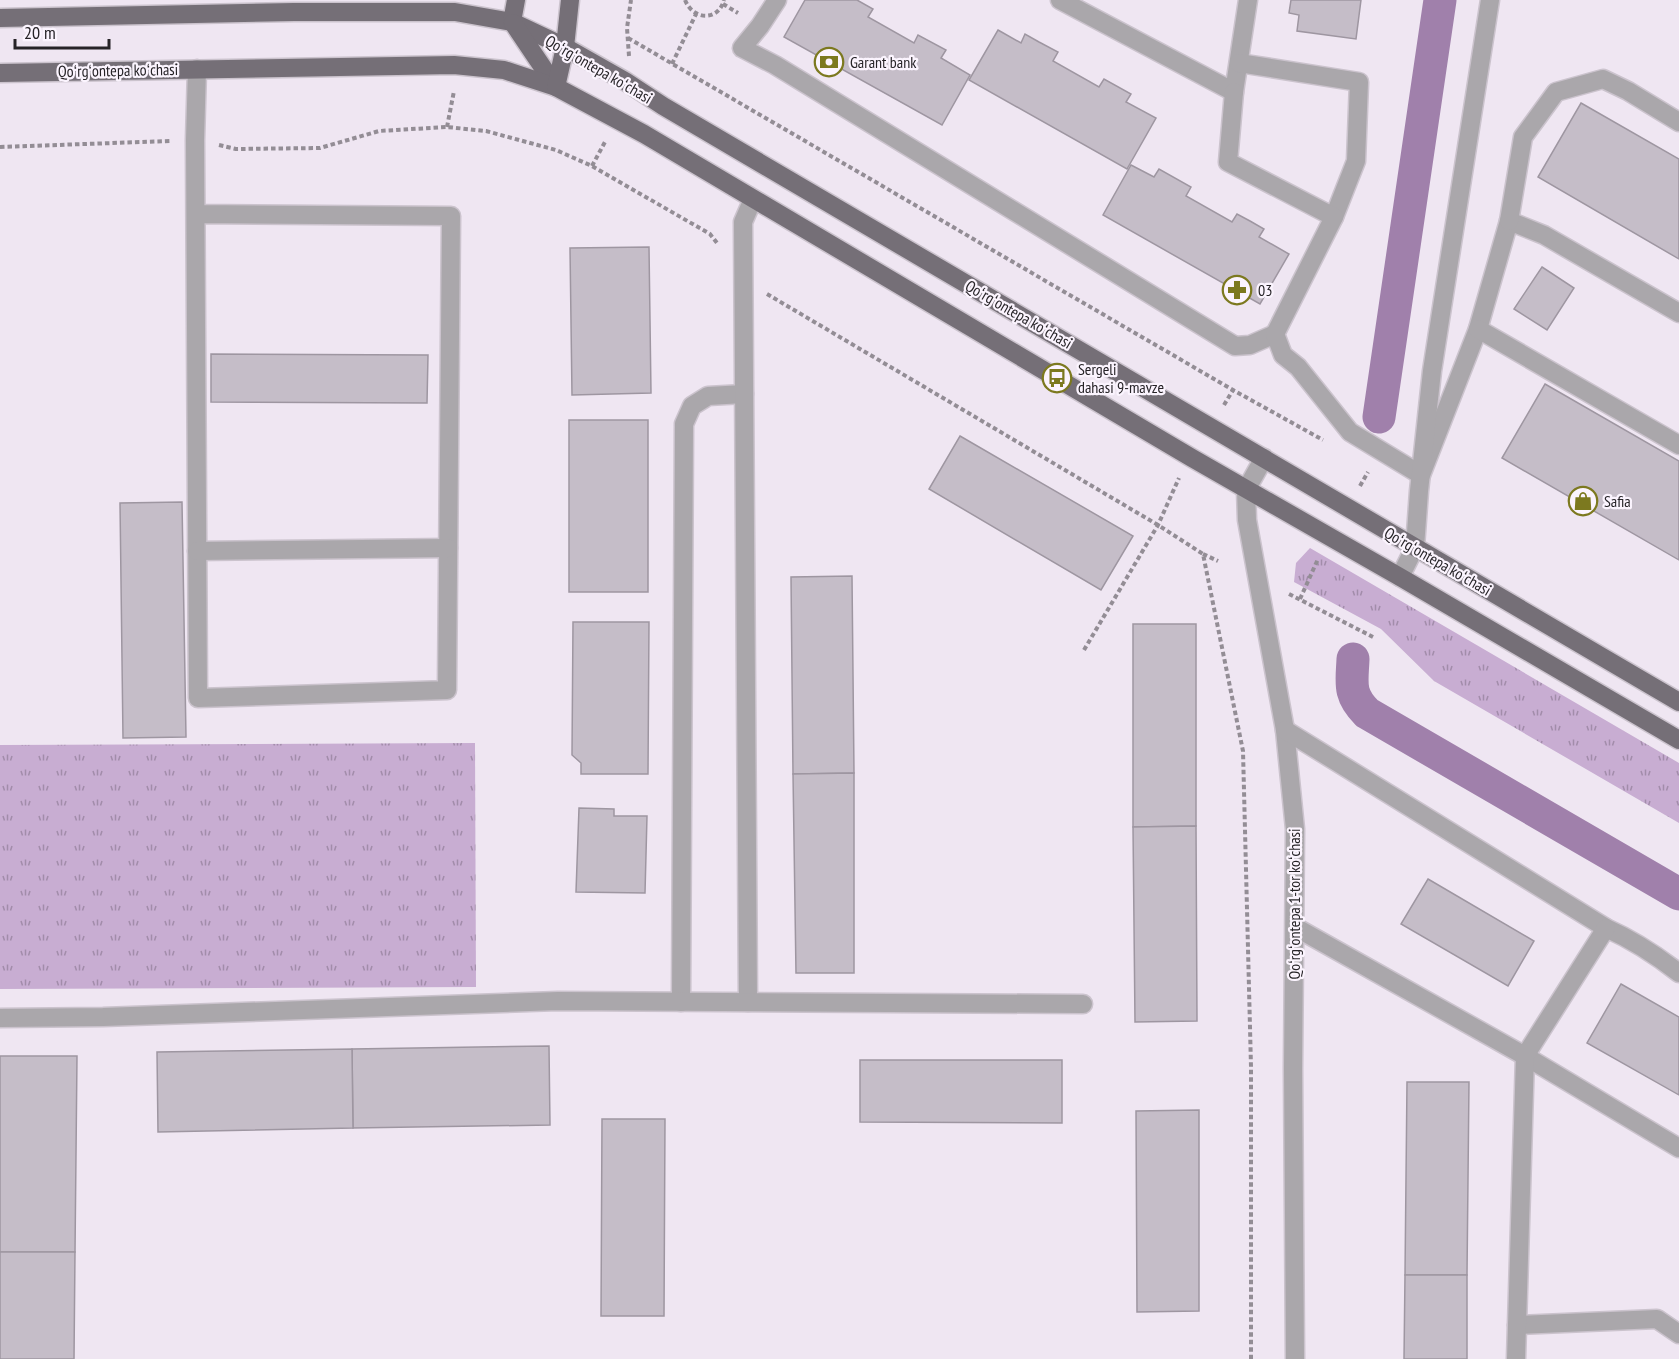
<svg xmlns="http://www.w3.org/2000/svg" width="1679" height="1359" font-family="'PT Sans Narrow',sans-serif">
	<style>
		.grass { fill: url(#grass-tufts) }
		.lines { fill: none; stroke-linecap: round; stroke-linejoin: round }
		.canal { stroke: #a080ab; stroke-width: 33 }
		.building { fill: #c5bdc8; stroke: #9e96a1; stroke-width: 1.5 }
		.minor-casing { stroke: #cbc3cd; stroke-width: 21 }
		.major-casing { stroke: #cbc3cd; stroke-width: 21 }
		.path { stroke: #938d95; stroke-width: 4; stroke-dasharray: 4.5 3; stroke-linecap: butt }
		.minor { stroke: #aaa7ab; stroke-width: 18 }
		.major { stroke: #756f77; stroke-width: 18 }
		.labels { text-anchor: middle; stroke-width: 4.5; stroke-linejoin: round; paint-order: stroke }
		.poi-label { font-size: 16px; fill: #262327; stroke: #fbf4fe; text-anchor: start }
		.street-label { font-size: 16px; fill: #262327; stroke: #fbf4fe }
	</style>
	<defs>
		<pattern id="grass-tufts" width="24" height="20" patternUnits="userSpaceOnUse" patternTransform="scale(1.5)"><rect width="24" height="20" fill="#c8add2"/><path d="M3 7l-1-3M5 7V3M7 7l1-3M15 17l-1-3M17 17v-4M19 17l1-3" fill="none" stroke="#a28caa"/></pattern>
	</defs>
	<rect width="100%" height="100%" fill="#efe6f2"/>
	<g class="grass">
		<polygon points="1310,548 1679,763 1679,823 1434,681 1381,629 1294,582 1296,563"/>
		<polygon points="475,743 476,987 0,989 0,745"/>
	</g>
	<g class="lines">
		<g class="canal">
			<polyline points="1379,417 1440,0"/>
			<path d="M1353,659C1352,683 1348,694 1367,713L1679,894"/>
		</g>
	</g>
	<g class="building">
		<polygon points="805,0 857,0 873,9 868,17 914,43 918,35 946,50 941,58 970,75 942,125 784,37"/>
		<polygon points="1291,0 1361,0 1356,39 1297,31 1299,15 1289,13"/>
		<polygon points="998,30 1021,43 1025,34 1039,42 1058,52 1053,61 1099,87 1104,79 1131,94 1126,102 1156,118 1127,169 969,80"/>
		<polygon points="1581,103 1679,159 1679,259 1538,177"/>
		<polygon points="1131,165 1154,177 1159,169 1191,187 1186,196 1232,222 1237,214 1250,221 1264,229 1259,237 1289,254 1260,304 1103,215"/>
		<polygon points="649,247 651,393 572,395 570,248"/>
		<polygon points="1542,267 1574,288 1547,330 1514,309"/>
		<polygon points="211,354 428,355 427,403 211,402"/>
		<polygon points="1545,384 1679,461 1679,560 1502,458"/>
		<rect x="569" y="420" width="79" height="172"/>
		<polygon points="960,436 1133,536 1101,590 929,489"/>
		<polygon points="182,502 186,737 123,738 120,503"/>
		<polygon points="852,576 854,773 793,774 791,577"/>
		<polygon points="573,622 649,622 648,774 581,774 581,763 572,755"/>
		<polygon points="1133,624 1196,624 1196,826 1133,827"/>
		<polygon points="854,773 854,973 796,973 793,774"/>
		<polygon points="579,808 614,809 614,816 647,816 645,893 576,892"/>
		<polygon points="1196,826 1197,1021 1135,1022 1133,827"/>
		<polygon points="1428,879 1534,941 1508,986 1401,924"/>
		<polygon points="1621,984 1679,1017 1679,1095 1587,1043"/>
		<polygon points="549,1046 550,1125 353,1128 352,1049"/>
		<polygon points="352,1049 353,1128 158,1132 157,1052"/>
		<polygon points="0,1056 77,1056 75,1252 0,1252"/>
		<polygon points="860,1060 1062,1060 1062,1123 860,1122"/>
		<polygon points="1407,1082 1469,1082 1467,1275 1405,1275"/>
		<polygon points="1199,1110 1199,1311 1137,1312 1136,1111"/>
		<polygon points="602,1119 665,1119 664,1316 601,1316"/>
		<polygon points="0,1252 75,1252 74,1359 0,1359"/>
		<polygon points="1405,1275 1467,1275 1467,1359 1404,1359"/>
	</g>
	<g class="lines">
		<g class="minor-casing">
			<g id="minor">
				<polyline points="777,0 760,26 742,48 775,65 1235,346 1250,345 1275,334"/>
				<polyline points="1060,0 1234,92 1248,0"/>
				<polyline points="1239,63 1359,82 1356,161 1334,217"/>
				<polyline points="1234,92 1228,162 1334,217 1275,334 1283,355 1298,367 1350,432 1421,475 1478,329 1509,221 1544,235 1679,313"/>
				<polyline points="196,214 451,216 447,690 198,698 195,140 197,69"/>
				<polyline points="1509,221 1523,137 1556,92 1603,79 1628,91 1679,122"/>
				<polyline points="1478,329 1679,445"/>
				<polyline points="1264,458 1246,490 1247,520 1285,730 1295,829 1293,1068 1295,1359"/>
				<polyline points="197,551 448,548"/>
				<polyline points="1400,577 1415,547 1419,491 1432,371 1490,0"/>
				<path d="M1285,730L1606,928C1633,940 1656,955 1679,973"/>
				<polyline points="1295,927 1525,1056 1679,1148"/>
				<polyline points="681,1002 684,424 692,406 708,396 744,394"/>
				<polyline points="748,1002 743,222 753,199"/>
				<polyline points="0,1018 103,1017 558,1001 1083,1004"/>
				<polyline points="1517,1325 1657,1319 1679,1334"/>
				<polyline points="1516,1359 1525,1056 1606,928"/>
			</g>
		</g>
		<g class="major-casing">
			<g id="major">
				<polyline points="0,18 294,12 455,12 512,22 565,47 625,81 663,106 1679,702"/>
				<polyline points="512,22 516,0"/>
				<polyline points="513,23 556,87"/>
				<polyline points="0,73 454,65 504,70 556,87 644,134 1192,458 1400,577 1679,740"/>
				<polyline points="556,87 565,47 570,0"/>
			</g>
		</g>
		<g class="path">
			<path d="M685,0C693,20 718,22 724,0"/>
			<polyline points="723,4 738,13"/>
			<polyline points="628,38 1233,390 1323,440"/>
			<polyline points="629,56 627,28 631,0"/>
			<polyline points="672,64 696,14"/>
			<polyline points="447,127 454,91"/>
			<polyline points="219,145 236,149 320,148 379,131 447,127 486,131 556,150 592,166 710,234 717,243"/>
			<polyline points="0,147 170,141"/>
			<polyline points="592,166 606,140"/>
			<polyline points="767,294 1158,525 1203,554 1243,751 1251,1067 1251,1359"/>
			<polyline points="1224,405 1233,390"/>
			<polyline points="1360,486 1368,472"/>
			<polyline points="1203,554 1218,561"/>
			<polyline points="1289,594 1373,637"/>
			<polyline points="1300,599 1318,559"/>
			<polyline points="1084,650 1158,525 1179,478"/>
		</g>
		<use href="#minor" class="minor"/>
		<use href="#major" class="major"/>
	</g>
	<defs>
		<g id="bank-ring" transform="scale(1.5)"><circle r="9.5" fill="#fbf4fe" stroke="#7c791f" stroke-width="1.5"/><path d="M-6-4H6V4H-6ZM0-2.3a2.3 2.3 0 1 0 0 4.6a2.3 2.3 0 1 0 0-4.6Z" fill="#7c791f"/></g>
		<g id="pharmacy-ring" transform="scale(1.5)"><circle r="9.5" fill="#fbf4fe" stroke="#7c791f" stroke-width="1.5"/><path d="M-2-6h4v4h4v4h-4v4h-4v-4h-4v-4h4Z" fill="#7c791f"/></g>
		<g id="bus-ring" transform="scale(1.5)"><circle r="9.5" fill="#fbf4fe" stroke="#7c791f" stroke-width="1.5"/><path d="M-5-6H5V4H4V6H2V4H-2V6H-4V4H-5ZM-3.5-4V0h7V-4ZM-3.5 1.2v1.5H-2V1.2ZM2 1.2v1.5H3.5V1.2Z" fill="#7c791f"/></g>
		<g id="shop-ring" transform="scale(1.5)"><circle r="9.5" fill="#fbf4fe" stroke="#7c791f" stroke-width="1.5"/><path d="M-5-2.5h2.3a2.7 3.5 0 0 1 5.4 0H5L5.5 6h-11ZM-1.5-2.5h3a1.5 2.3 0 0 0-3 0Z" fill="#7c791f"/></g>
	</defs>
	<g fill-rule="evenodd">
		<use href="#bank-ring" x="829" y="62"/>
		<use href="#pharmacy-ring" x="1237" y="290"/>
		<use href="#bus-ring" x="1057" y="378"/>
		<use href="#shop-ring" x="1583" y="501"/>
	</g>
	<g class="labels">
		<g class="poi-label">
			<text x="850" y="68">Garant bank</text>
			<text x="1258" y="296">03</text>
			<text x="1078" y="375">Sergeli<tspan x="1078" dy="18">dahasi 9-mavze</tspan></text>
			<text x="1604" y="507">Safia</text>
		</g>
		<g class="street-label">
			<text transform="translate(599 69) rotate(30)" y="6">Qoʻrgʻontepa koʻchasi</text>
			<text transform="translate(118 70) rotate(-1)" y="6">Qoʻrgʻontepa koʻchasi</text>
			<text transform="translate(1019 314) rotate(30)" y="6">Qoʻrgʻontepa koʻchasi</text>
			<text transform="translate(1438 561) rotate(30)" y="6">Qoʻrgʻontepa koʻchasi</text>
			<text transform="translate(1294 904) rotate(-90)" y="6">Qoʻrgʻontepa 1-tor koʻchasi</text>
		</g>
	</g>
	<path d="M15 39v9h94v-9" fill="none" stroke="#262327" stroke-width="3"/>
	<text x="24" y="39" font-size="18" fill="#262327" stroke="#fbf4fe" stroke-width="4.5" paint-order="stroke">20 m</text>
</svg>
